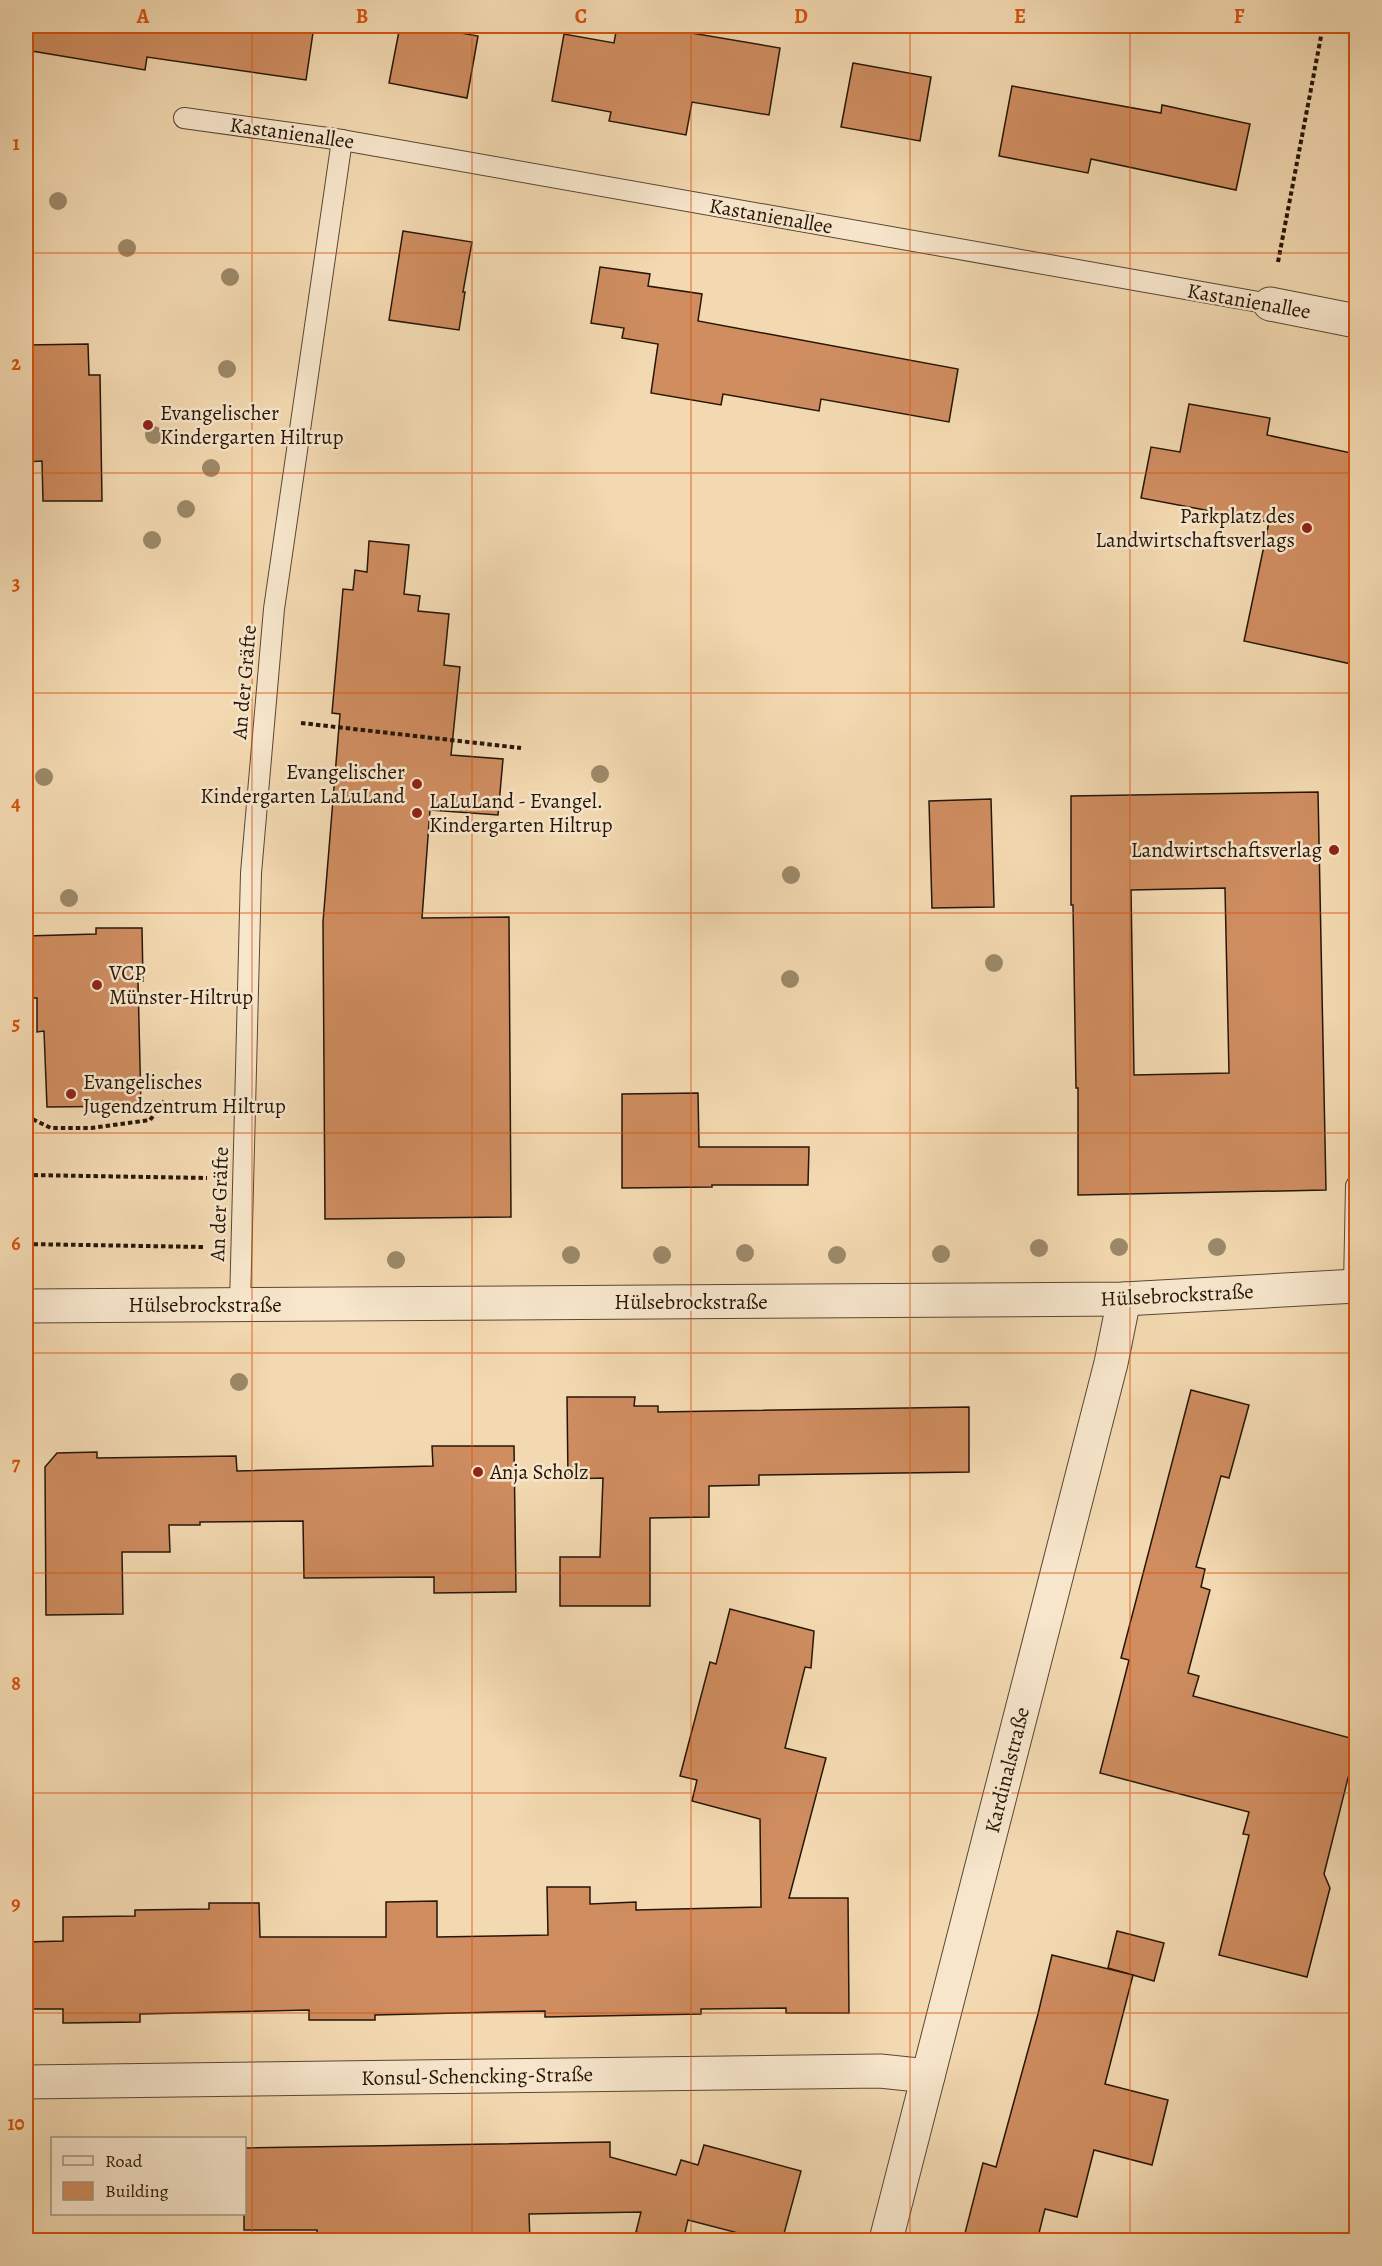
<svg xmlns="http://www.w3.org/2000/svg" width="1382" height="2266" font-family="Alegreya,serif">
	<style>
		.building { fill: #cf8d60; stroke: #261608; stroke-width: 1.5; fill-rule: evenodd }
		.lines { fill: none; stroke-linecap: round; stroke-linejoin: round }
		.service-casing { stroke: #594732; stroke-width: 22 }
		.minor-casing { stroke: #594732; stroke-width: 35 }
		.tertiary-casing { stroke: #594732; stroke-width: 35 }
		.path { stroke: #261608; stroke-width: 4; stroke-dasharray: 4.5 3; stroke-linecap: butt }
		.service { stroke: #f7e6cc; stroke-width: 20 }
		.minor { stroke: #f7e6cc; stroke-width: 33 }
		.tertiary { stroke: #f7e6cc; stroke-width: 33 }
		.tree { fill: #9c8969 }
		.grid { fill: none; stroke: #d5520c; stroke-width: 1.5; stroke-opacity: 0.55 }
		.poi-dot { fill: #8f2418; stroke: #f7e6cc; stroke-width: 2 }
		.labels { text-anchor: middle; stroke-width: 5; stroke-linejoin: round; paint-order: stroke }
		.street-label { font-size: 21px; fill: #261608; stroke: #f7e6cc }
		.poi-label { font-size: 21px; fill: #261608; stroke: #f7e6cc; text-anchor: start }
		.neatline { fill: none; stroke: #d5520c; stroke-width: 2 }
		.grid-label { font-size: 20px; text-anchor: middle; font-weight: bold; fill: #d5520c }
	</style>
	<rect width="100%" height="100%" fill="#f3d9b1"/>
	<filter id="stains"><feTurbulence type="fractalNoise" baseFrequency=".00333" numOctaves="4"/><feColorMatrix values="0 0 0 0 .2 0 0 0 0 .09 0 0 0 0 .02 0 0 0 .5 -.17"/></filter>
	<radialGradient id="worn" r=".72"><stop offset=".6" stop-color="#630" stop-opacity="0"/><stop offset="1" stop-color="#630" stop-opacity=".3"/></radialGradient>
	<g class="building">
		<polygon points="26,26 314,26 306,80 147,57 145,70 26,50"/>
		<polygon points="400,26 421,26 478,36 467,98 389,83"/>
		<polygon points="617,26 650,26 780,48 769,115 692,102 686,135 609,121 611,112 552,101 564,34 614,43"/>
		<polygon points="853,63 931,77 920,141 841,127"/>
		<polygon points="1012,86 1161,113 1162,105 1250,124 1236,190 1091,159 1088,173 999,156"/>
		<polygon points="403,231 472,242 463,292 465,292 459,330 389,320"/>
		<polygon points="600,267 650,274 648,286 702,294 698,321 958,369 949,422 821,399 819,411 723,394 721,405 651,393 658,344 622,338 624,328 591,323"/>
		<polygon points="88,344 89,375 100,375 102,501 43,501 42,461 26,462 26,345"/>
		<polygon points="1189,404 1270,418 1267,435 1356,454 1356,665 1244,641 1269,522 1141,498 1151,447 1180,452"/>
		<polygon points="369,541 409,545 404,594 420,596 418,611 449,614 444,665 460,667 451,755 503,759 498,815 430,810 422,918 509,917 511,1217 325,1219 323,922 340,714 332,713 343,589 353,590 355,570 367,572"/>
		<path d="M1318,792L1326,1190L1078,1195V1088H1076L1073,905H1071V796ZM1225,888L1229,1073L1134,1075L1131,890Z"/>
		<polygon points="991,799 994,907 932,908 929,801"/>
		<polygon points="96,928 142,928 143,981 138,981 141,1106 47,1107 44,1031 37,1032 37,998 26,998 26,936 96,934"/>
		<polygon points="698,1093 699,1147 809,1147 808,1185 712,1185 712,1187 622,1188 622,1094"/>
		<polygon points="1191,1390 1249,1405 1229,1478 1221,1476 1196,1567 1205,1569 1201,1587 1210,1590 1188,1673 1199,1676 1193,1696 1354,1739 1349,1761 1352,1762 1324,1874 1330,1888 1307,1977 1219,1955 1249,1835 1243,1834 1249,1812 1100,1773 1129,1660 1121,1658"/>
		<polygon points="567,1397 635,1397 634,1406 658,1406 658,1412 969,1407 969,1472 759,1475 759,1485 709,1486 709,1517 650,1518 650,1606 560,1606 560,1557 600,1557 603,1478 568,1479"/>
		<polygon points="432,1446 514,1446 516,1592 434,1593 434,1577 304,1578 303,1521 200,1522 200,1525 169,1525 170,1552 122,1552 123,1614 46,1615 45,1467 57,1453 97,1452 97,1458 236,1456 237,1471 433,1466"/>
		<polygon points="730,1609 814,1631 811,1668 805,1667 785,1748 826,1758 789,1898 848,1898 849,2013 786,2013 786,2008 701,2009 701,2014 545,2017 545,2011 375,2015 375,2020 309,2020 309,2010 140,2014 140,2022 63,2023 63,2009 26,2009 26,1942 63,1941 63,1917 135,1916 135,1910 209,1909 209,1903 259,1903 260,1937 386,1937 386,1902 437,1901 437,1937 548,1935 547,1887 590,1887 590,1904 636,1902 636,1910 761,1907 760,1819 692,1801 697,1780 680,1776 710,1662 716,1664"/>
		<polygon points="1117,1931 1164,1943 1154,1981 1108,1968"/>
		<polygon points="1052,1955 1133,1975 1105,2084 1168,2100 1152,2165 1094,2150 1077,2217 1045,2209 1037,2241 963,2241 983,2163 996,2167 1038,2014"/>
		<polygon points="610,2142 610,2157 676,2175 681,2160 698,2165 704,2145 801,2171 782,2241 769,2241 688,2220 683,2241 670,2241 636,2232 641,2212 529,2214 530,2241 317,2241 317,2230 244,2230 244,2148"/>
	</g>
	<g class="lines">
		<g class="service-casing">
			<g id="service">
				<polyline points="184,118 342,140 1270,304"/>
				<polyline points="1354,1286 1356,1186"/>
				<polyline points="240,1304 251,873 274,609 342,140"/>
			</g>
		</g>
		<g class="minor-casing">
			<g id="minor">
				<polyline points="1270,304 1356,321"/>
				<polyline points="26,2082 880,2071 928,2076"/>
				<polyline points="886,2240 1111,1363 1124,1299"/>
			</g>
		</g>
		<g class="tertiary-casing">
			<polyline id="tertiary" points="26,1306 1124,1299 1356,1286"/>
		</g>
		<g class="path">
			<polyline points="1278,262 1323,26"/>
			<polyline points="301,723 521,748"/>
			<polyline points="26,1116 51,1128 91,1128 150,1120 164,1101"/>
			<polyline points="26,1175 207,1178"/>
			<polyline points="26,1244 205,1247"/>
		</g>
		<use href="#service" class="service"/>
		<use href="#minor" class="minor"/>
		<use href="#tertiary" class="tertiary"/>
	</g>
	<g class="tree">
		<circle cx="58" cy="201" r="9"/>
		<circle cx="127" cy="248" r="9"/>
		<circle cx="230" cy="277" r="9"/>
		<circle cx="227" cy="369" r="9"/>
		<circle cx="154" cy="435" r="9"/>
		<circle cx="211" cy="468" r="9"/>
		<circle cx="186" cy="509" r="9"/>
		<circle cx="152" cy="540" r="9"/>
		<circle cx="600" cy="774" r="9"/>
		<circle cx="44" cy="777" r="9"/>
		<circle cx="791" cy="875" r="9"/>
		<circle cx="69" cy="898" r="9"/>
		<circle cx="994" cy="963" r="9"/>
		<circle cx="790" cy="979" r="9"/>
		<circle cx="1119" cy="1247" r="9"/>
		<circle cx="1217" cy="1247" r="9"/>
		<circle cx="1039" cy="1248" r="9"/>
		<circle cx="745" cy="1253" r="9"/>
		<circle cx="941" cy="1254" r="9"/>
		<circle cx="571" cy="1255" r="9"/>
		<circle cx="662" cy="1255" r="9"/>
		<circle cx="837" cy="1255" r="9"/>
		<circle cx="396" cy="1260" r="9"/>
		<circle cx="239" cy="1382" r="9"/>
	</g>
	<path class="grid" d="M252,26V2240M472,26V2240M691,26V2240M910,26V2240M1130,26V2240M26,253H1356M26,473H1356M26,693H1356M26,913H1356M26,1133H1356M26,1353H1356M26,1573H1356M26,1793H1356M26,2013H1356"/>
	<g class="poi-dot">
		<circle cx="148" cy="425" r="6"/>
		<circle cx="1307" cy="528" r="6"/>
		<circle cx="417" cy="784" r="6"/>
		<circle cx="417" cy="813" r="6"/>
		<circle cx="1334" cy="850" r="6"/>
		<circle cx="97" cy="985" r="6"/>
		<circle cx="71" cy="1094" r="6"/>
		<circle cx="478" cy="1472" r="6"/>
	</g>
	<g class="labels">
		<g class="street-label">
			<text transform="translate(292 133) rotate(8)" y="7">Kastanienallee</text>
			<text transform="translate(771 216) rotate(10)" y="7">Kastanienallee</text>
			<text transform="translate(1249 301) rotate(10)" y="7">Kastanienallee</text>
			<text transform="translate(244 682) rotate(-85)" y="7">An der Gräfte</text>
			<text transform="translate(219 1204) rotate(-88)" y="7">An der Gräfte</text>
			<text transform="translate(1177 1295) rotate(-3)" y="7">Hülsebrockstraße</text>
			<text x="691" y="1309">Hülsebrockstraße</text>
			<text x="205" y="1312">Hülsebrockstraße</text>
			<text transform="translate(1007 1770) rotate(-76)" y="7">Kardinalstraße</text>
			<text transform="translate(477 2076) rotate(-1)" y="7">Konsul-Schencking-Straße</text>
		</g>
		<g class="poi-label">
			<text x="160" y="420">Evangelischer<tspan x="160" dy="24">Kindergarten Hiltrup</tspan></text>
			<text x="1295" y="523" text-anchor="end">Parkplatz des<tspan x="1295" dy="24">Landwirtschaftsverlags</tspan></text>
			<text x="405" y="779" text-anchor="end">Evangelischer<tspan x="405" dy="24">Kindergarten LaLuLand</tspan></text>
			<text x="429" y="808">LaLuLand - Evangel.<tspan x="429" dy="24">Kindergarten Hiltrup</tspan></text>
			<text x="1322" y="857" text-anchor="end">Landwirtschaftsverlag</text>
			<text x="109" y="980">VCP<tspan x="109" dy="24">Münster-Hiltrup</tspan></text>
			<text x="83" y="1089">Evangelisches<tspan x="83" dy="24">Jugendzentrum Hiltrup</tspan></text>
			<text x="490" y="1479">Anja Scholz</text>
		</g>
	</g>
	<rect width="1382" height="2266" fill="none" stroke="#f3d9b1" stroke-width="66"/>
	<rect x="51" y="2137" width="195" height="78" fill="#f7e6cc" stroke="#a3937e" stroke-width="1.5"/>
	<rect x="63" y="2156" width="30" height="9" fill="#f7e6cc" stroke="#a3937e" stroke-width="1.5"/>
	<text x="105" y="2167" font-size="18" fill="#261608">Road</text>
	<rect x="63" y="2182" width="30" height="18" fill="#cf8d60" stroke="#a3937e" stroke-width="1.5"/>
	<text x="105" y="2197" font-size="18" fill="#261608">Building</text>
	<rect x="33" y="33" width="1316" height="2200" class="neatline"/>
	<g class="grid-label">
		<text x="143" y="23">A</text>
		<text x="362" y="23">B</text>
		<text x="581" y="23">C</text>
		<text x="801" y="23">D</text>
		<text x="1020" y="23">E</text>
		<text x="1239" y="23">F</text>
		<text x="16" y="150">1</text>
		<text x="16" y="370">2</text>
		<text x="16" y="590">3</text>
		<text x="16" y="810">4</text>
		<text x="16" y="1030">5</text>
		<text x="16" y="1250">6</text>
		<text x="16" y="1470">7</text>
		<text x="16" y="1690">8</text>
		<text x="16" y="1910">9</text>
		<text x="16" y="2130">10</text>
	</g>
	<rect width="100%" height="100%" filter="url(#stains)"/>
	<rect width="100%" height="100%" fill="url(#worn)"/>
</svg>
